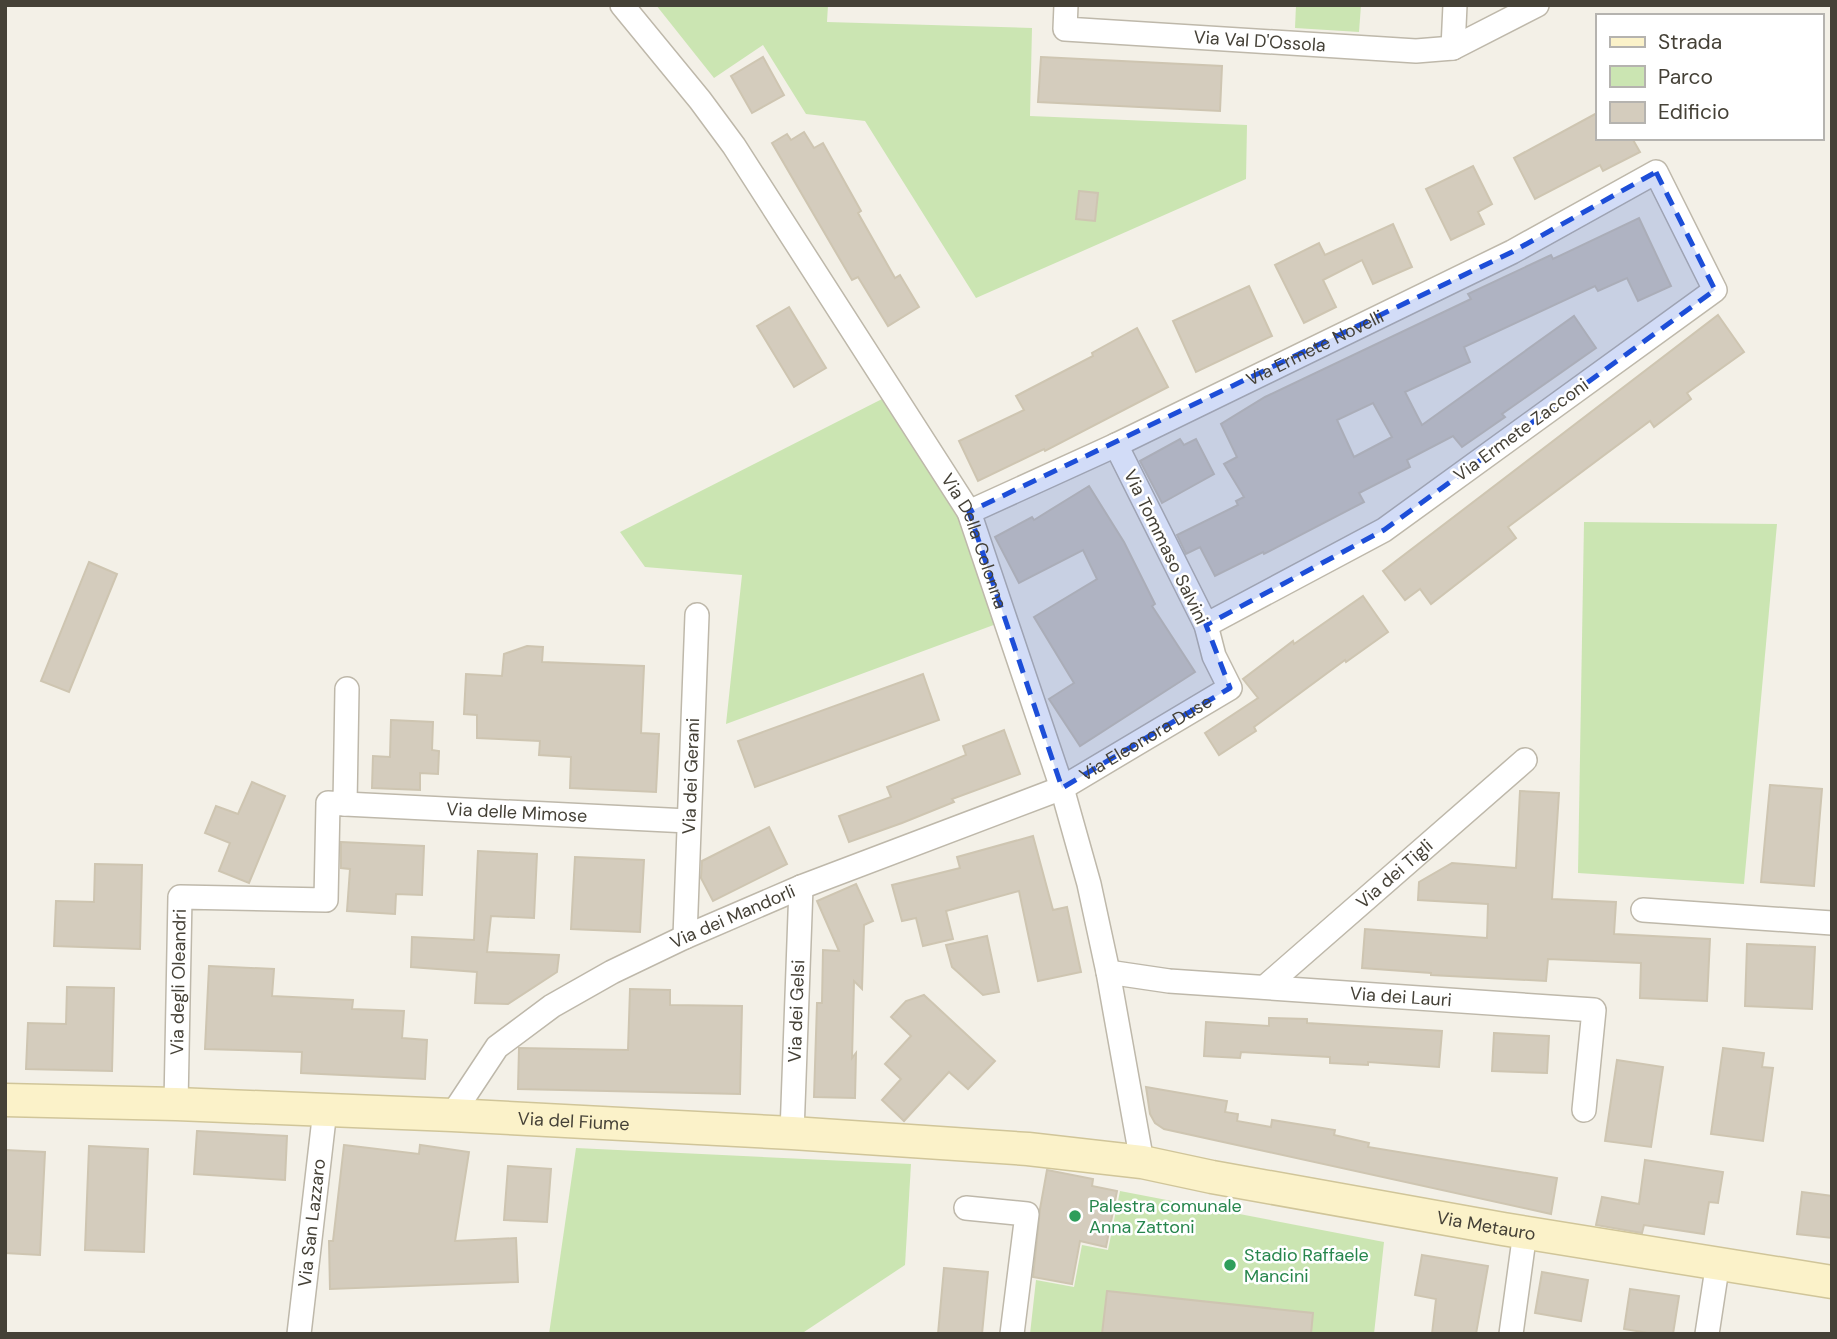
<svg xmlns="http://www.w3.org/2000/svg" width="1837" height="1339" font-family="'DM Sans',sans-serif">
	<style>
		.park { fill: #cbe5b2 }
		.building { fill: #d4ccbd; stroke: #cec5b1; stroke-width: 2; fill-rule: evenodd }
		.lines { fill: none; stroke-linecap: round; stroke-linejoin: round }
		.street-casing { stroke: #beb8aa; stroke-width: 26 }
		.secondary-casing { stroke: #d0c599; stroke-width: 35 }
		.street { stroke: #fff; stroke-width: 23 }
		.secondary { stroke: #fbf2c9; stroke-width: 32 }
		.marked { fill: #1d4ed8; fill-opacity: 0.2; stroke: #1d4ed8; stroke-width: 5; stroke-dasharray: 14 9; stroke-linejoin: round }
		.leisure-dot { fill: #2e9e5b; stroke: #fff; stroke-width: 2.5 }
		.labels { text-anchor: middle; stroke-width: 5; stroke-linejoin: round; paint-order: stroke }
		.street-label { font-size: 18px; fill: #454137; stroke: #fff }
		.leisure-label { font-size: 18px; fill: #27864d; stroke: #fff; text-anchor: start }
	</style>
	<rect width="100%" height="100%" fill="#f3f0e7"/>
	<g class="park">
		<polygon points="656,5 828,5 827,22 1032,28 1030,116 1247,125 1246,179 976,298 865,121 806,114 763,45 714,78"/>
		<polygon points="1296,5 1361,5 1359,32 1295,28"/>
		<polygon points="884,398 964,516 999,623 726,724 742,575 645,567 620,532"/>
		<polygon points="1584,522 1777,524 1744,884 1578,873"/>
		<polygon points="576,1148 911,1164 905,1265 801,1334 549,1334"/>
		<polygon points="1120,1191 1384,1242 1374,1334 1030,1334 1036,1280 1074,1287 1082,1245 1108,1250"/>
	</g>
	<g class="building">
		<polygon points="763,57 784,95 752,113 731,76"/>
		<polygon points="1041,57 1222,66 1220,111 1038,102"/>
		<polygon points="1597,113 1597,138 1632,138 1640,152 1603,171 1600,165 1535,199 1514,158"/>
		<polygon points="804,132 814,148 823,143 861,211 858,213 895,278 900,275 919,307 888,326 858,277 852,280 772,143 787,134 791,140"/>
		<polygon points="1473,166 1492,204 1478,212 1484,224 1451,240 1426,189"/>
		<polygon points="1079,191 1098,193 1095,221 1076,219"/>
		<path d="M1639,218L1671,286L1638,301L1627,278L1598,291L1595,286L1464,347L1470,362L1405,392L1422,425L1574,316L1596,348L1502,414L1505,417L1462,447L1453,436L1407,460L1410,467L1359,493L1364,502L1264,554L1263,552L1215,576L1200,547L1186,554L1177,535L1238,505L1236,501L1244,497L1224,464L1237,457L1221,424L1265,397L1471,299L1468,294L1551,255L1553,259ZM1373,403L1392,437L1354,457L1337,420Z"/>
		<polygon points="1393,224 1412,267 1373,284 1362,260 1323,280 1336,307 1304,323 1275,265 1319,243 1325,255"/>
		<polygon points="1249,286 1272,336 1196,372 1173,321"/>
		<polygon points="789,307 826,368 794,387 757,326"/>
		<polygon points="1718,315 1744,352 1687,393 1691,399 1654,427 1650,421 1508,527 1516,538 1431,604 1420,589 1405,600 1383,571"/>
		<polygon points="1137,328 1168,387 1045,451 1044,449 978,481 959,441 1024,410 1016,396 1093,356 1092,353"/>
		<polygon points="1180,439 1184,445 1196,439 1214,474 1162,503 1140,461"/>
		<polygon points="1089,486 1124,542 1155,604 1152,606 1195,672 1080,746 1049,699 1074,683 1034,617 1097,579 1083,550 1019,583 995,537 1032,517 1034,520"/>
		<polygon points="89,562 117,574 69,692 41,681"/>
		<polygon points="1363,596 1388,632 1346,662 1345,660 1254,727 1256,731 1219,755 1205,733 1258,698 1243,679 1293,641 1294,644"/>
		<polygon points="527,646 543,647 542,662 644,666 641,733 659,734 656,792 570,788 571,757 539,755 540,741 477,738 477,715 464,714 466,674 502,676 504,654"/>
		<polygon points="923,674 939,720 755,787 738,741"/>
		<polygon points="391,720 433,722 432,750 439,751 438,774 420,773 420,790 372,788 373,756 390,757"/>
		<polygon points="1004,730 1020,774 952,799 954,802 902,823 849,842 839,816 891,797 887,787 966,755 963,746"/>
		<polygon points="252,782 285,796 249,883 219,871 230,843 205,833 216,806 238,814"/>
		<polygon points="1770,785 1822,789 1814,886 1761,882"/>
		<polygon points="1520,791 1559,793 1552,899 1616,902 1614,934 1710,939 1707,1001 1640,998 1641,963 1548,959 1546,981 1431,975 1431,973 1362,968 1365,929 1487,938 1488,904 1418,900 1419,882 1452,863 1516,868"/>
		<polygon points="769,827 787,864 713,901 701,878 702,861"/>
		<polygon points="1033,836 1053,910 1067,907 1081,972 1038,981 1019,891 946,911 953,939 923,946 916,918 902,921 892,885 960,868 957,857"/>
		<polygon points="341,842 424,846 422,895 396,894 395,914 347,911 350,869 341,868"/>
		<polygon points="478,851 537,854 534,918 491,916 487,952 559,955 557,972 508,1004 475,1003 477,972 411,967 412,937 474,940"/>
		<polygon points="575,857 644,860 640,932 571,929"/>
		<polygon points="95,864 142,865 140,949 54,946 56,901 94,902"/>
		<polygon points="856,884 873,921 864,925 862,989 854,981 852,1058 856,1053 855,1098 814,1097 817,1003 822,1003 823,950 839,951 817,901"/>
		<polygon points="987,936 999,992 983,995 952,967 946,945"/>
		<polygon points="1747,944 1815,947 1812,1009 1745,1006"/>
		<polygon points="209,966 274,969 272,996 353,1000 352,1009 404,1011 402,1038 427,1040 425,1079 301,1073 302,1052 205,1049"/>
		<polygon points="67,987 114,988 112,1071 26,1069 28,1023 66,1024"/>
		<polygon points="630,989 670,990 670,1005 742,1006 740,1094 518,1089 519,1048 628,1050"/>
		<polygon points="924,995 995,1061 968,1089 949,1072 904,1121 882,1100 901,1079 885,1064 911,1036 891,1017 906,1001"/>
		<polygon points="1269,1018 1307,1019 1307,1023 1442,1031 1439,1067 1368,1062 1368,1065 1330,1063 1330,1057 1241,1052 1240,1058 1204,1056 1206,1022 1269,1026"/>
		<polygon points="1494,1033 1549,1036 1547,1073 1492,1071"/>
		<polygon points="1723,1048 1764,1053 1762,1067 1773,1068 1763,1141 1711,1134"/>
		<polygon points="1617,1060 1663,1067 1651,1147 1605,1141"/>
		<polygon points="1146,1087 1227,1101 1225,1112 1238,1114 1237,1121 1271,1127 1272,1120 1335,1130 1334,1135 1369,1143 1368,1147 1557,1178 1551,1214 1164,1129 1155,1123 1150,1114"/>
		<polygon points="197,1131 287,1136 285,1180 194,1174"/>
		<polygon points="344,1145 419,1154 420,1145 469,1152 455,1241 516,1238 518,1282 330,1289 329,1241 333,1241"/>
		<polygon points="89,1146 148,1149 144,1252 85,1250"/>
		<polygon points="5,1150 45,1152 40,1255 5,1253"/>
		<polygon points="1645,1160 1723,1172 1718,1203 1709,1202 1704,1234 1644,1225 1642,1233 1596,1225 1602,1197 1639,1204"/>
		<polygon points="508,1166 551,1169 547,1222 504,1220"/>
		<polygon points="1047,1170 1093,1179 1092,1186 1117,1191 1106,1247 1080,1241 1072,1284 1033,1277 1040,1209"/>
		<polygon points="1802,1192 1832,1196 1832,1238 1797,1234"/>
		<polygon points="1422,1255 1488,1266 1476,1334 1432,1334 1436,1299 1415,1295"/>
		<polygon points="944,1268 988,1272 982,1334 938,1334"/>
		<polygon points="1542,1272 1588,1280 1581,1321 1535,1313"/>
		<polygon points="1630,1289 1679,1296 1673,1334 1654,1334 1624,1329"/>
		<polygon points="1107,1291 1313,1313 1311,1334 1102,1334"/>
	</g>
	<g class="lines">
		<g class="street-casing">
			<g id="street">
				<path id="s1" d="M622,5L700,100L734,146L969,512L1062,788L1089,884L1108,972L1142,1162"/>
				<path id="s2" d="M1066,5L1065,29L1416,51L1453,48L1537,5"/>
				<polyline points="1453,48 1455,5"/>
				<path id="s3" d="M969,512L1116,445L1512,252L1656,172L1715,290L1384,530L1206,625"/>
				<path id="s4" d="M345,804L688,821"/>
				<polyline points="1643,910 1832,923"/>
				<path id="s5" d="M685,937L697,615"/>
				<path id="s6" d="M1108,972L1169,981L1594,1010L1584,1110"/>
				<path id="s7" d="M1265,987L1525,760"/>
				<path id="s8" d="M176,1104L180,897L326,900L328,803L345,804L347,689"/>
				<path id="s9" d="M452,1115L497,1047L552,1006L612,972L685,937L801,887L1062,788L1230,688L1214,656L1206,625L1116,445"/>
				<path id="s10" d="M792,1133L801,887"/>
				<polyline points="966,1208 1027,1214 1012,1334"/>
				<path id="s11" d="M299,1334L325,1110"/>
				<polyline points="1511,1334 1525,1232"/>
				<polyline points="1707,1334 1718,1262"/>
			</g>
		</g>
		<g class="secondary-casing">
			<g id="secondary">
				<path id="s12" d="M5,1100L176,1104L452,1115L792,1133L1028,1149L1142,1162L1212,1177L1503,1229L1832,1282"/>
			</g>
		</g>
		<use href="#street" class="street"/>
		<use href="#secondary" class="secondary"/>
	</g>
	<path class="marked" d="M1656,172L1715,290L1384,530L1206,625L1230,688L1062,788L969,512L1512,252Z"/>
	<g class="leisure-dot">
		<circle cx="1075" cy="1216" r="7"/>
		<circle cx="1230" cy="1265" r="7"/>
	</g>
	<g class="labels">
		<g class="street-label">
			<text dy="6" stroke="none"><textPath href="#s2" startOffset="219">Via Val D'Ossola</textPath></text>
			<text dy="6" stroke="none"><textPath href="#s3" startOffset="383">Via Ermete Novelli</textPath></text>
			<text transform="translate(1521 430) rotate(-36)" y="6">Via Ermete Zacconi</text>
			<text dy="6" stroke="none"><textPath href="#s1" startOffset="644">Via Della Colonna</textPath></text>
			<text transform="translate(1166 547) rotate(64)" y="6">Via Tommaso Salvini</text>
			<text dy="6" stroke="none"><textPath href="#s9" startOffset="803">Via Eleonora Duse</textPath></text>
			<text dy="6" stroke="none"><textPath href="#s5" startOffset="161">Via dei Gerani</textPath></text>
			<text dy="6" stroke="none"><textPath href="#s4" startOffset="172">Via delle Mimose</textPath></text>
			<text dy="6" stroke="none"><textPath href="#s7" startOffset="172">Via dei Tigli</textPath></text>
			<text dy="6" stroke="none"><textPath href="#s9" startOffset="352">Via dei Mandorli</textPath></text>
			<text dy="6" stroke="none"><textPath href="#s8" startOffset="122">Via degli Oleandri</textPath></text>
			<text dy="6" stroke="none"><textPath href="#s6" startOffset="294">Via dei Lauri</textPath></text>
			<text dy="6" stroke="none"><textPath href="#s10" startOffset="122">Via dei Gelsi</textPath></text>
			<text dy="6" stroke="none"><textPath href="#s12" startOffset="569">Via del Fiume</textPath></text>
			<text dy="6" stroke="none"><textPath href="#s11" startOffset="112">Via San Lazzaro</textPath></text>
			<text dy="6" stroke="none"><textPath href="#s12" startOffset="1489">Via Metauro</textPath></text>
		</g>
		<g class="leisure-label">
			<text x="1089" y="1212">Palestra comunale<tspan x="1089" dy="21">Anna Zattoni</tspan></text>
			<text x="1244" y="1261">Stadio Raffaele<tspan x="1244" dy="21">Mancini</tspan></text>
		</g>
	</g>
	<rect width="1837" height="1339" fill="none" stroke="#454137" stroke-width="14"/>
	<rect x="1596" y="14" width="228" height="126" fill="#ffffff" stroke="#b5b3af" stroke-width="2"/>
	<rect x="1610" y="37" width="35" height="10" fill="#fbf2c9" stroke="#b5b3af" stroke-width="2"/>
	<text x="1658" y="49" font-size="21" fill="#454137">Strada</text>
	<rect x="1610" y="66" width="35" height="21" fill="#cbe5b2" stroke="#b5b3af" stroke-width="2"/>
	<text x="1658" y="84" font-size="21" fill="#454137">Parco</text>
	<rect x="1610" y="102" width="35" height="21" fill="#d4ccbd" stroke="#b5b3af" stroke-width="2"/>
	<text x="1658" y="119" font-size="21" fill="#454137">Edificio</text>
</svg>
